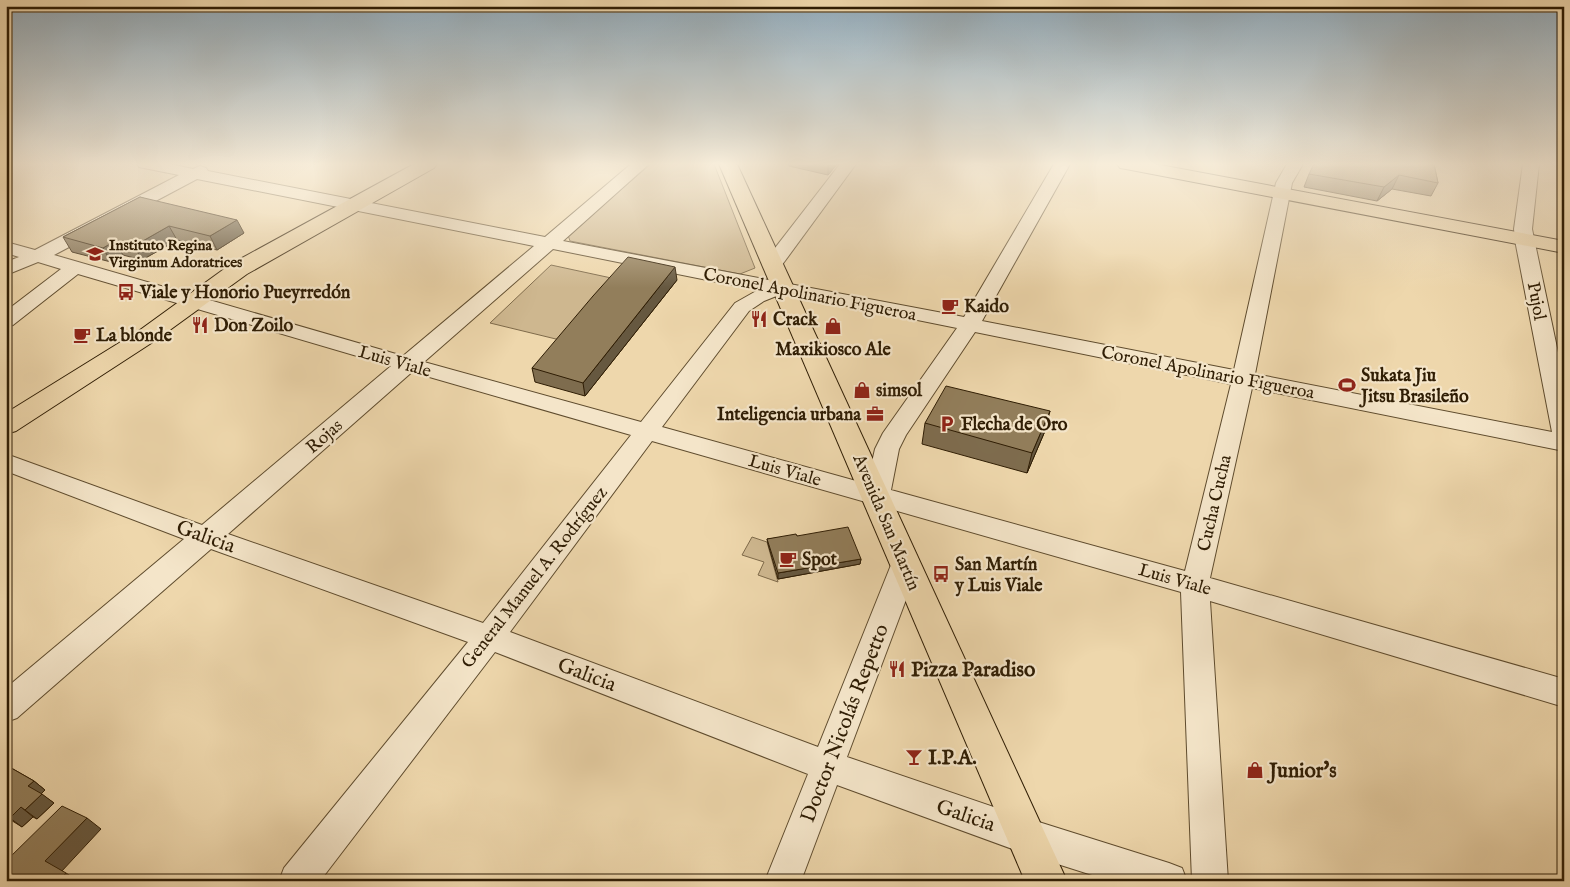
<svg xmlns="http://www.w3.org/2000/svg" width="1570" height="887" font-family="'IM FELL English',serif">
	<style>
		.green { fill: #ceb78f; stroke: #7e6a4a }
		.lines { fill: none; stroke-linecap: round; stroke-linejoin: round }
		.minor-casing { stroke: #5f4c2e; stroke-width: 2 }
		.major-casing { stroke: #2f1d04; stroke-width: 2 }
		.minor { fill: #f4e5c9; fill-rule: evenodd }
		.major { fill: #eed7ac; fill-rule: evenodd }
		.wall { fill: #7e6c4e; stroke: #2f1d04 }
		.shaded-wall { fill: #665840; stroke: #2f1d04 }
		.building { fill: #927e5b; stroke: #2f1d04 }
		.labels { text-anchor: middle; stroke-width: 4.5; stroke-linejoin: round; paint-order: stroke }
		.far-poi-label { font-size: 15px; font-weight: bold; fill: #2f1d04; stroke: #f4e5c9; text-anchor: start }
		.poi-label { font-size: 18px; font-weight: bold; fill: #2f1d04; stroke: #f4e5c9; text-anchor: start }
		.street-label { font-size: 18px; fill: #2f1d04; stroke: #f4e5c9 }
		.near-street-label { font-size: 21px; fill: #2f1d04; stroke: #f4e5c9 }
		.near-poi-label { font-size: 21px; font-weight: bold; fill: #2f1d04; stroke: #f4e5c9; text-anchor: start }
	</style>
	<rect width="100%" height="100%" fill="#eed7ac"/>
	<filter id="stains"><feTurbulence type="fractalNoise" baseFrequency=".004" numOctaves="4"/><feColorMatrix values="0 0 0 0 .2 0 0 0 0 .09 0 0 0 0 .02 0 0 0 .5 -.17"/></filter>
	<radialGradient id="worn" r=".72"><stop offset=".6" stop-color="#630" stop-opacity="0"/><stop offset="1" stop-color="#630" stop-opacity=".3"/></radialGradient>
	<g class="green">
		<polygon points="651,164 714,164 755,268 740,274 570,241 568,235"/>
		<polygon points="551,265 616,279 560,340 490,323"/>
		<polygon points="752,537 767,542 778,582 758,575 764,562 742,555"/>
	</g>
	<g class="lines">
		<g class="minor-casing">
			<g id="minor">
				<path d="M137,164H170L193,169L200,166L206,168L208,171L545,237L631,164H649L563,241L964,317L1054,164H1070L982,321L1234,370L1276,183L1287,164H1303L1292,183L1255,374L1552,432L1515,240L1514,229L1523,164H1539L1532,229L1564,381V451L1252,388L1210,578L1564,679V707L1210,601L1228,881H1192L1181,592L652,441L510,632L818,747L891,565L895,557L905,554L915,557L919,565L847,757L1026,818L1169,863L1182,868L1187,881H1111L1026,854L837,785L801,881H765L808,774L495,652L320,881H279L284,868L468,642L211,549L17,718L6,722V688L184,539L6,471V454L202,525L391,366L78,274L13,325L6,327V311L61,269L38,262L6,275V262L19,257L6,253V242L35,250L179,175L139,167ZM197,179L534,246L403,356L54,255ZM553,249L752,289L758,290L735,303L641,422L424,362ZM784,293L957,328L883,433L875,449L867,484L662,427L749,311L764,301ZM975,332L1231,384L1185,571L891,490L899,449L906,435ZM412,372L631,435L483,623L228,534Z"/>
				<polygon points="840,164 856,164 779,269 772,271 765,269 763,265 765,261"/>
			</g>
		</g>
		<g class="major-casing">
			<g id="major">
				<polygon points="414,164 437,164 434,168 247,274 156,340 16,431 6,434 6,413 140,330 231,264"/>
				<polygon points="719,164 737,164 1067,881 1025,881"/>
				<polygon points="1117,164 1155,164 1564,241 1564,253 1126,169 1120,168"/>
			</g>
		</g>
		<use href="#minor" class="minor"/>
		<use href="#major" class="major"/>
	</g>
	<g class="wall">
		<polygon points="789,164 837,164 828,175 789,166"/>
		<polygon points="1434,164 1438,183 1431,196 1392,189 1377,201 1304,187 1309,174"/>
		<polygon points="140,197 244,233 217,250 177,240 142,260 123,255 111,262 72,252 63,237"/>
		<polygon points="677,280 585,396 535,382 532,368"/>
		<polygon points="925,423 1045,431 1027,473 922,444"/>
		<polygon points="797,536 861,559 860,564 778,579 768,544 767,539"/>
		<polygon points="6,765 34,781 45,790 41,794 54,803 37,819 33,817 22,827 6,817"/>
	</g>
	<g class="shaded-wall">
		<polygon points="828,164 837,164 828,175"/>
		<polygon points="1399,175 1392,189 1377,201 1384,187"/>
		<polygon points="237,220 244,233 217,250 210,236"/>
		<polygon points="169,226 177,240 142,260 134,246"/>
		<polygon points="115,241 123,255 111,262 103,248"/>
		<polygon points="675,267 677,280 585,396 583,383"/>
		<polygon points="1050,411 1045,431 1027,473 1032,453"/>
		<polygon points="861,559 860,564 778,579 778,573"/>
		<polygon points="34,781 45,790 40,795 28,786"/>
		<polygon points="42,794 54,803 37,819 25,810"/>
		<polygon points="21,807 33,817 22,827 10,818"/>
		<polygon points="87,818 101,829 61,872 45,861"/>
		<polygon points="66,873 78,881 58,881"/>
	</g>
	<g class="building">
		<polygon points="1314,164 1434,164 1438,183 1399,175 1384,187 1309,174"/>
		<polygon points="140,197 237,220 210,236 169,226 134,246 115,241 103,248 63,237"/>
		<polygon points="628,257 675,267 583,383 532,368 593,296"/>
		<polygon points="946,386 1050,411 1032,453 925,423"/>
		<polygon points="848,527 861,559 778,573 767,539 796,534 797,536"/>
		<polygon points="6,765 34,781 28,786 42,794 25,810 21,807 10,818 6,815 6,787 7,786 6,786"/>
		<polygon points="62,806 87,818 45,861 66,873 58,881 6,881 6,861"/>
	</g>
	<linearGradient id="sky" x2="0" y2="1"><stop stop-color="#90a9b9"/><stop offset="0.57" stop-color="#f7edda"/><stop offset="1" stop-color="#f7edda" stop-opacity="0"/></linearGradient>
	<rect width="1570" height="288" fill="url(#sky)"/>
	<defs>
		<g id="school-bare" transform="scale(1.35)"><path d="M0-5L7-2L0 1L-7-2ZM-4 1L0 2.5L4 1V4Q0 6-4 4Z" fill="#8f2418" stroke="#f4e5c9" stroke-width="2.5" paint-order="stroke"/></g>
		<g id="bus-bare" transform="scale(1.35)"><path d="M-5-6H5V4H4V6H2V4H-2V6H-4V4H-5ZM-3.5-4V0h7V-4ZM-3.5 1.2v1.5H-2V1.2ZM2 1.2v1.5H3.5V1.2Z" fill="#8f2418" stroke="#f4e5c9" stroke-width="2.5" paint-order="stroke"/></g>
		<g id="cafe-bare" transform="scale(1.35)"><path d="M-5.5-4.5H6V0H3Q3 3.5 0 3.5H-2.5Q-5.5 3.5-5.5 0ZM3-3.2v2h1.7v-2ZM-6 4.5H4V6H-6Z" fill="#8f2418" stroke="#f4e5c9" stroke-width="2.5" paint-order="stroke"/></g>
		<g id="restaurant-bare" transform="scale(1.35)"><path d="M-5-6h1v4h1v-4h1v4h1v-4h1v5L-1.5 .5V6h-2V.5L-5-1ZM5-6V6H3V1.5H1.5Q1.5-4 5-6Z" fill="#8f2418" stroke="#f4e5c9" stroke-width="2.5" paint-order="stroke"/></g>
		<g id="shop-bare" transform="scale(1.35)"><path d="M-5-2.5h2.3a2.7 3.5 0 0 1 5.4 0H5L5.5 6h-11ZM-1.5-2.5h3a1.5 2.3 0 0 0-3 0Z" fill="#8f2418" stroke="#f4e5c9" stroke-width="2.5" paint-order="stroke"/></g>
		<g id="stadium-bare" transform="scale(1.35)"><path d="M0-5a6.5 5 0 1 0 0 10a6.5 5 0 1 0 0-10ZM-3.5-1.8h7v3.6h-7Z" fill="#8f2418" stroke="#f4e5c9" stroke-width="2.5" paint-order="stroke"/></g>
		<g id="office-bare" transform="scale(1.35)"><path d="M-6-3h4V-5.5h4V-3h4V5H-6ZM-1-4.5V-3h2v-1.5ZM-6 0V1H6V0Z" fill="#8f2418" stroke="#f4e5c9" stroke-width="2.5" paint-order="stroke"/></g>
		<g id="parking-bare" transform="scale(1.35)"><path d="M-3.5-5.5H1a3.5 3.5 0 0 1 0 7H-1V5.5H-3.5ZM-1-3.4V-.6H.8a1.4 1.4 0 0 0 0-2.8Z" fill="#8f2418" stroke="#f4e5c9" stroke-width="2.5" paint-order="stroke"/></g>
		<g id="bar-bare" transform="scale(1.35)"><path d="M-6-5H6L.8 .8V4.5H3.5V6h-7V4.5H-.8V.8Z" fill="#8f2418" stroke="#f4e5c9" stroke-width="2.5" paint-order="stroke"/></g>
	</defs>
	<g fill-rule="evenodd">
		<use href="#school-bare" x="95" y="254"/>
		<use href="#bus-bare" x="126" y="292"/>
		<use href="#cafe-bare" x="950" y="306"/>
		<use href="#restaurant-bare" x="759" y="319"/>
		<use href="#restaurant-bare" x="200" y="325"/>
		<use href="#shop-bare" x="833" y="326"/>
		<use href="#cafe-bare" x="82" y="335"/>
		<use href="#stadium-bare" x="1347" y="385"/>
		<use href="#shop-bare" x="862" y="390"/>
		<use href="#office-bare" x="875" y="414"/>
		<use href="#parking-bare" x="947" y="424"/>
		<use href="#cafe-bare" x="788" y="559"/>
		<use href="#bus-bare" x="941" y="574"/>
		<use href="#restaurant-bare" x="897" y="669"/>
		<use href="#bar-bare" x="914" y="757"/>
		<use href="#shop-bare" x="1255" y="770"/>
	</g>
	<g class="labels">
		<g class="far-poi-label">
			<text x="109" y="250">Instituto Regina<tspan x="109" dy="17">Virginum Adoratrices</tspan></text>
		</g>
		<g class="poi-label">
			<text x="140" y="298">Viale y Honorio Pueyrredón</text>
			<text x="964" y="312">Kaido</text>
			<text x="773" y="325">Crack</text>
			<text x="214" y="331">Don Zoilo</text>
			<text x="96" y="341">La blonde</text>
			<text x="833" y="355" text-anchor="middle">Maxikiosco Ale</text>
			<text x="1361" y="381">Sukata Jiu<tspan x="1361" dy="21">Jitsu Brasileño</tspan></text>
			<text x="876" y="396">simsol</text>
			<text x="861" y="420" text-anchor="end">Inteligencia urbana</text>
			<text x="961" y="430">Flecha de Oro</text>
			<text x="802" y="565">Spot</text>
			<text x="955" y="570">San Martín<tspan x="955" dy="21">y Luis Viale</tspan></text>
		</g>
		<g class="street-label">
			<text transform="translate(810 294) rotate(11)" y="6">Coronel Apolinario Figueroa</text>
			<text transform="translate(1537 301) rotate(79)" y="6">Pujol</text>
			<text transform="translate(395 361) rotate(16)" y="6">Luis Viale</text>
			<text transform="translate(1208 372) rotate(11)" y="6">Coronel Apolinario Figueroa</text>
			<text transform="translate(324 436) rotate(-41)" y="6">Rojas</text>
			<text transform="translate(785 470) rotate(16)" y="6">Luis Viale</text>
			<text transform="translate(1214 503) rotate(-77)" y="6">Cucha Cucha</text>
			<text transform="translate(887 522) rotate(67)" y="6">Avenida San Martín</text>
			<text transform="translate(534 577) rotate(-52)" y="6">General Manuel A. Rodríguez</text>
			<text transform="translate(1175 579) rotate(16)" y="6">Luis Viale</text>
		</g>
		<g class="near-street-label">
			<text transform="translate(206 536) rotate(20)" y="7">Galicia</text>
			<text transform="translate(587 674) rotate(21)" y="7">Galicia</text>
			<text transform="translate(844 723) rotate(-69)" y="7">Doctor Nicolás Repetto</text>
			<text transform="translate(966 815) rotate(19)" y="7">Galicia</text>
		</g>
		<g class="near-poi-label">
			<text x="911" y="676">Pizza Paradiso</text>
			<text x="928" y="764">I.P.A.</text>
			<text x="1269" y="777">Junior's</text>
		</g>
	</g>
	<rect width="1570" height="887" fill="none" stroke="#eed7ac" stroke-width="25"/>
	<rect x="8" y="8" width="1555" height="872" fill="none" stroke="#2f1d04" stroke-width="2.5"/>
	<rect x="12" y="12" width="1545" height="862" fill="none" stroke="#2f1d04"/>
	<rect width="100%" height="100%" filter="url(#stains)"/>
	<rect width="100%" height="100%" fill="url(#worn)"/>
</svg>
